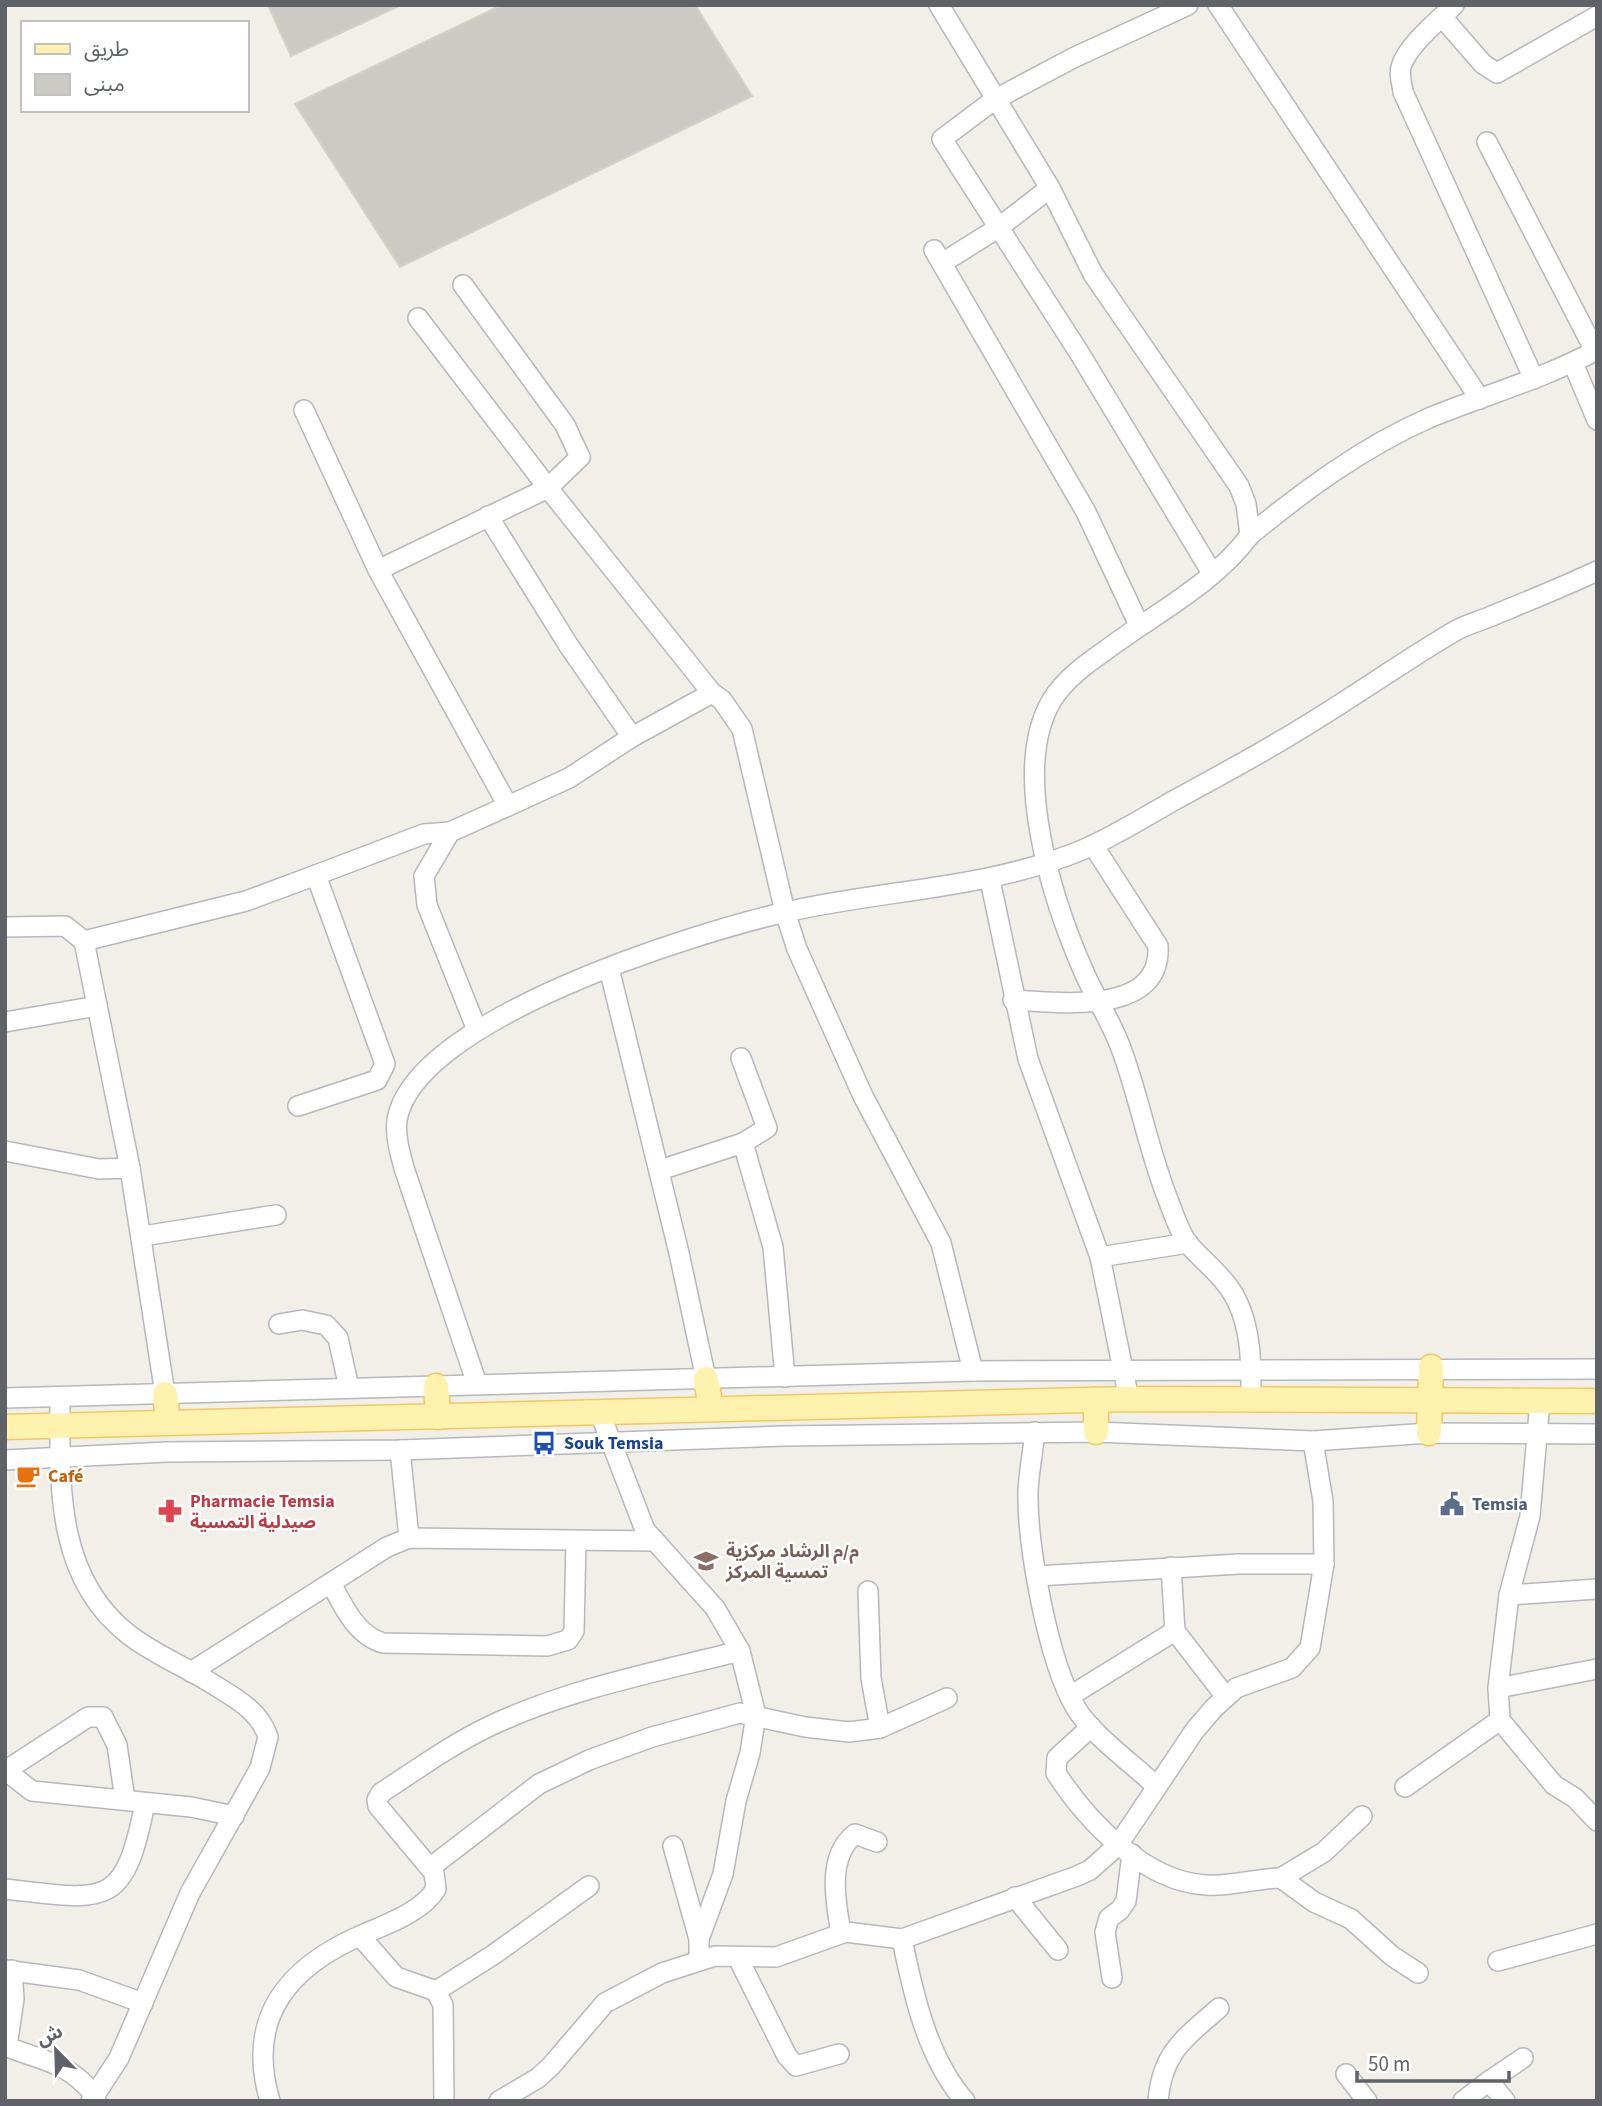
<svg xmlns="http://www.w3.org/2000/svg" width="1602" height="2106" font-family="'Source Sans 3','Noto Sans Arabic',sans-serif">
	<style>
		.building { fill: #cccac5; stroke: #d6d1c6; stroke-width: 2 }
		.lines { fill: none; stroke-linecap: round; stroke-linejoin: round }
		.minor-casing { stroke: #b5b8bc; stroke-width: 22 }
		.major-casing { stroke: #f2c960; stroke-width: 27 }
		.minor { stroke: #fff; stroke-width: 19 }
		.major { stroke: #fff2af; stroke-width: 24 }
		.labels { text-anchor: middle; stroke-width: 5; stroke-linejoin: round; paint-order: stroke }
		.transit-label { font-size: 18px; font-weight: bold; fill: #164399; stroke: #fff; text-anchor: start }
		.food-label { font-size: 18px; font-weight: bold; fill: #c56008; stroke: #fff; text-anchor: start }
		.health-label { font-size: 18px; font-weight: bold; fill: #be3a42; stroke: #fff; text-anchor: start }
		.service-label { font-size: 18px; font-weight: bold; fill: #4e5e75; stroke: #fff; text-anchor: start }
		.education-label { font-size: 18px; font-weight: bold; fill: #785e54; stroke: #fff; text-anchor: start }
	</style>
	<rect width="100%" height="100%" fill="#f1efe8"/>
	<g class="building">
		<polygon points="268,5 401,5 291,56"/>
		<polygon points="502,5 695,5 752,96 400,267 295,104"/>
	</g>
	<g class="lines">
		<g class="minor-casing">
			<g id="minor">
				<path d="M939,5L1050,188L1093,274L1239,486L1246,504L1250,535C1214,584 1154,614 1106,650C1086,664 1065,679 1052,700C1010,770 1053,901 1083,970C1095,998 1112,1022 1122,1051C1140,1100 1149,1153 1169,1202C1174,1215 1180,1234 1189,1245C1205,1263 1226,1278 1237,1301C1252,1332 1251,1366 1251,1400"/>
				<polyline points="1188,5 1073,58 994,100 942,139 1080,354 1212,573"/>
				<polyline points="1218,5 1480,399"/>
				<path d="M1454,5C1438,21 1410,43 1402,64C1398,73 1402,83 1403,92L1534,379"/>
				<polyline points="1442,17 1483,64 1497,73 1597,16"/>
				<polyline points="1487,142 1595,351"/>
				<polyline points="934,250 1086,512 1139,625"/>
				<polyline points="942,263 998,228 1050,188"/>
				<polyline points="418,318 548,488 712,693 722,700 742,729 785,912 797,949 863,1096 941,1243 973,1371"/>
				<polyline points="1573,363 1597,420"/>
				<polyline points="304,410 378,570 548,488 580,457 565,425 463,285"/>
				<polyline points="488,516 569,646 632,737 712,693"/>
				<path d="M1250,535C1305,490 1363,447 1429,418C1485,395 1543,379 1597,350"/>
				<polyline points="378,570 508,806 450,832 424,876 427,905 477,1030"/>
				<polyline points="508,806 569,778 632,737"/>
				<polyline points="316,875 424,834 450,832"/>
				<polyline points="990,880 1028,1059 1100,1257 1129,1399"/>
				<polyline points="5,927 65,926 84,941 246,901 316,875 385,1064 377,1080 298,1106"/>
				<polyline points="84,941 130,1168"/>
				<polyline points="609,968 679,1253 706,1379"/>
				<path d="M1013,1000C1058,1002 1162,1017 1158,946L1093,845"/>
				<polyline points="5,1022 97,1006"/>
				<polyline points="741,1058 767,1128 743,1143"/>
				<polyline points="5,1151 99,1169 130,1168 165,1394"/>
				<polyline points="660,1170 743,1143 773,1247 785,1377"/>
				<polyline points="143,1236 276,1215"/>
				<polyline points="1100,1257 1188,1243"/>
				<polyline points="279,1324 302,1320 326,1325 338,1338 349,1388"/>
				<path d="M477,1384L404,1168C400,1153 395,1136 397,1120C414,1019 697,932 786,912C887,889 991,889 1087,848C1116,835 1145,817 1173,801C1208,782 1243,763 1277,743C1338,708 1394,667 1455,631C1467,624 1481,621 1494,615C1528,601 1563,587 1597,571"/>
				<path d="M60,1397C60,1482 54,1576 128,1634C153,1654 184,1666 211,1683C234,1697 260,1711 268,1737L260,1768L190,1893L119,2058L91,2101"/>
				<polyline points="5,1398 973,1371 1597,1369"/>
				<polyline points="1540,1401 1530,1516 1509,1595 1498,1688 1500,1720 1554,1785 1575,1798 1597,1821"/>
				<polyline points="600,1413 645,1530 715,1608 740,1651 756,1715 750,1753 736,1801 723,1874 699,1939 699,1959"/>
				<path d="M1035,1432C1033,1451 1029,1471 1028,1491C1027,1545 1048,1662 1076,1708C1091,1734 1133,1764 1156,1786"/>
				<polyline points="400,1450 409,1538"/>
				<polyline points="5,1460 167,1452 400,1450 784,1436 1096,1432 1313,1441 1429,1433 1597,1434"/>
				<polyline points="1171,1567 1175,1631 1226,1697"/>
				<polyline points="1037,1576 1239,1564 1324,1564"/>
				<path d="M331,1583C343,1606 356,1635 383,1643L547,1646L568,1640L574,1631L576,1541"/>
				<polyline points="868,1591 871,1678 880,1728"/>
				<polyline points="1509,1595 1597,1589"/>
				<polyline points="191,1672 387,1547 409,1538 653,1541"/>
				<polyline points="1498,1688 1597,1669"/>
				<polyline points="1070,1696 1175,1631"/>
				<path d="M1091,1727L1057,1758L1056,1773C1087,1821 1145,1882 1206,1885C1231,1887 1256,1878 1281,1878L1314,1902L1351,1919L1392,1956L1418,1973"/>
				<polyline points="8,1769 88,1717 103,1717 117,1745 125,1800"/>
				<polyline points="5,1770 32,1791 191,1807 234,1816"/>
				<polyline points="1405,1787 1500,1720"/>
				<polyline points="673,1846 699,1939"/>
				<polyline points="431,1867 539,1784 589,1760 652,1737 740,1713 805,1727 849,1732 880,1728 947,1698"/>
				<polyline points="1281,1878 1324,1852 1362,1816"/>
				<path d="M5,1889C105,1900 124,1911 145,1803"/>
				<polyline points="1015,1897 1058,1950"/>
				<path d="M841,1933C836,1903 826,1857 855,1834L877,1842"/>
				<polyline points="360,1936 396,1977 436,1991 443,2005 444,2101"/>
				<path d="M902,1939C913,1993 927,2058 965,2101"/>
				<polyline points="738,1958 787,2056 796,2066 839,2054"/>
				<polyline points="1498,1961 1597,1934"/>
				<polyline points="5,1970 79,1980 143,2003"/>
				<polyline points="1112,1978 1105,1932 1109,1918 1120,1910 1126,1901 1132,1854"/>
				<polyline points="436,1991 493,1955 589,1886"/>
				<path d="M5,2046C48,2063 64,2060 96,2096"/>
				<polyline points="7,2046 14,1999 12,1970"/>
				<polyline points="1346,2074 1367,2101"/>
				<polyline points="1489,2081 1523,2058"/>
				<path d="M270,2101C245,2017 289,1966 364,1934C387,1924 422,1912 436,1889L434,1873L378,1806L377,1800L381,1793C416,1770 452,1744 490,1726C568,1689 656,1672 740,1651"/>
				<polyline points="499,2101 538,2078 551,2066 605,2003 662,1973 715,1956 776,1957 846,1932 902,1939 1077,1876 1090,1870 1118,1845 1195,1730 1214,1708 1236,1688 1292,1668 1310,1648 1324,1564 1323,1501 1313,1441"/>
				<path d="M1158,2101C1162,2052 1185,2038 1219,2008"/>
				<polyline points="1463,2101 1489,2081 1505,2101"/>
			</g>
		</g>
		<g class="major-casing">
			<g id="major">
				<polyline points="706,1379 711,1409"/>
				<polyline points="436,1386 438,1417"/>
				<polyline points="165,1394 168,1421"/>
				<polyline points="1096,1400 1096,1432"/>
				<polyline points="5,1427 1129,1399 1597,1401"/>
				<polyline points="1429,1433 1431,1367"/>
			</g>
		</g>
		<use href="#minor" class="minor"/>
		<use href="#major" class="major"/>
	</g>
	<defs>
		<g id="bus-bare" transform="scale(1.89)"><path d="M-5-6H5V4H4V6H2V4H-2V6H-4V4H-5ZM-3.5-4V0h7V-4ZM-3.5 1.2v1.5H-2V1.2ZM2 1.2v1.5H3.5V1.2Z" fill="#1a4fb4" stroke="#fff" stroke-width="2.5" paint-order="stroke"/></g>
		<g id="cafe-bare" transform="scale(1.89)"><path d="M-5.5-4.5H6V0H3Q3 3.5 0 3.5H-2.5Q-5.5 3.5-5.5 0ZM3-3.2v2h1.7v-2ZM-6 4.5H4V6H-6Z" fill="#e8710a" stroke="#fff" stroke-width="2.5" paint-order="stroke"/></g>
		<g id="civic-bare" transform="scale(1.89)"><path d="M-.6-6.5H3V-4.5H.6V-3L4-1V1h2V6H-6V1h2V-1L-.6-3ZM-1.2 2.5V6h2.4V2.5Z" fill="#5c6f8a" stroke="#fff" stroke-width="2.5" paint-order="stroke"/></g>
		<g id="pharmacy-bare" transform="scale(1.89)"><path d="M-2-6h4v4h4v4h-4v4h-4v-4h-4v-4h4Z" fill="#e0444e" stroke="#fff" stroke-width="2.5" paint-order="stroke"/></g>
		<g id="school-bare" transform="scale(1.89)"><path d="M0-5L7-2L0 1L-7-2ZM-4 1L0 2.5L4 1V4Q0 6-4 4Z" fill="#8d6e63" stroke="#fff" stroke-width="2.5" paint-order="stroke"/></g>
	</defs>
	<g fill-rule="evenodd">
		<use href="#bus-bare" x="544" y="1443"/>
		<use href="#cafe-bare" x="28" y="1476"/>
		<use href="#civic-bare" x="1452" y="1504"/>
		<use href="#pharmacy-bare" x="170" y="1511"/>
		<use href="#school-bare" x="706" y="1561"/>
	</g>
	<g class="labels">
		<g class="transit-label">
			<text x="564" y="1449">Souk Temsia</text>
		</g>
		<g class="food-label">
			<text x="48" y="1482">Café</text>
		</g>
		<g class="health-label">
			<text x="190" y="1507">Pharmacie Temsia<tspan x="190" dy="21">صيدلية التمسية</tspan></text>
		</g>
		<g class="service-label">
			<text x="1472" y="1510">Temsia</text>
		</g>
		<g class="education-label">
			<text x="726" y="1557">م/م الرشاد مركزية<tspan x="726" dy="21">تمسية المركز</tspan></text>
		</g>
	</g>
	<rect width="1602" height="2106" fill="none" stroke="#5f6368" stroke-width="14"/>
	<rect x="21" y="21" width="228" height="91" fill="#ffffff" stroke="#bfc1c3" stroke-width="2"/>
	<rect x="35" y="44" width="35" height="10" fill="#fff2af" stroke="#bfc1c3" stroke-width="2"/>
	<text x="84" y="56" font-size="21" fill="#5f6368">طريق</text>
	<rect x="35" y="74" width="35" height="21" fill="#cccac5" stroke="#bfc1c3" stroke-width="2"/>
	<text x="84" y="91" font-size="21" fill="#5f6368">مبنى</text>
	<g transform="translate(56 2050) rotate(337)" stroke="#ffffff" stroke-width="5" paint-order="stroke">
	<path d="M0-5L12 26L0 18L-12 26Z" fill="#5f6368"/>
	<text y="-10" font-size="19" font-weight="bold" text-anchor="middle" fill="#5f6368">ش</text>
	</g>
	<path d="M1357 2071v10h152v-10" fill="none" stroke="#5f6368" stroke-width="3.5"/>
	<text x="1368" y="2071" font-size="21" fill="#5f6368" stroke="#ffffff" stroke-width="5" paint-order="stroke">50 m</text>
</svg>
